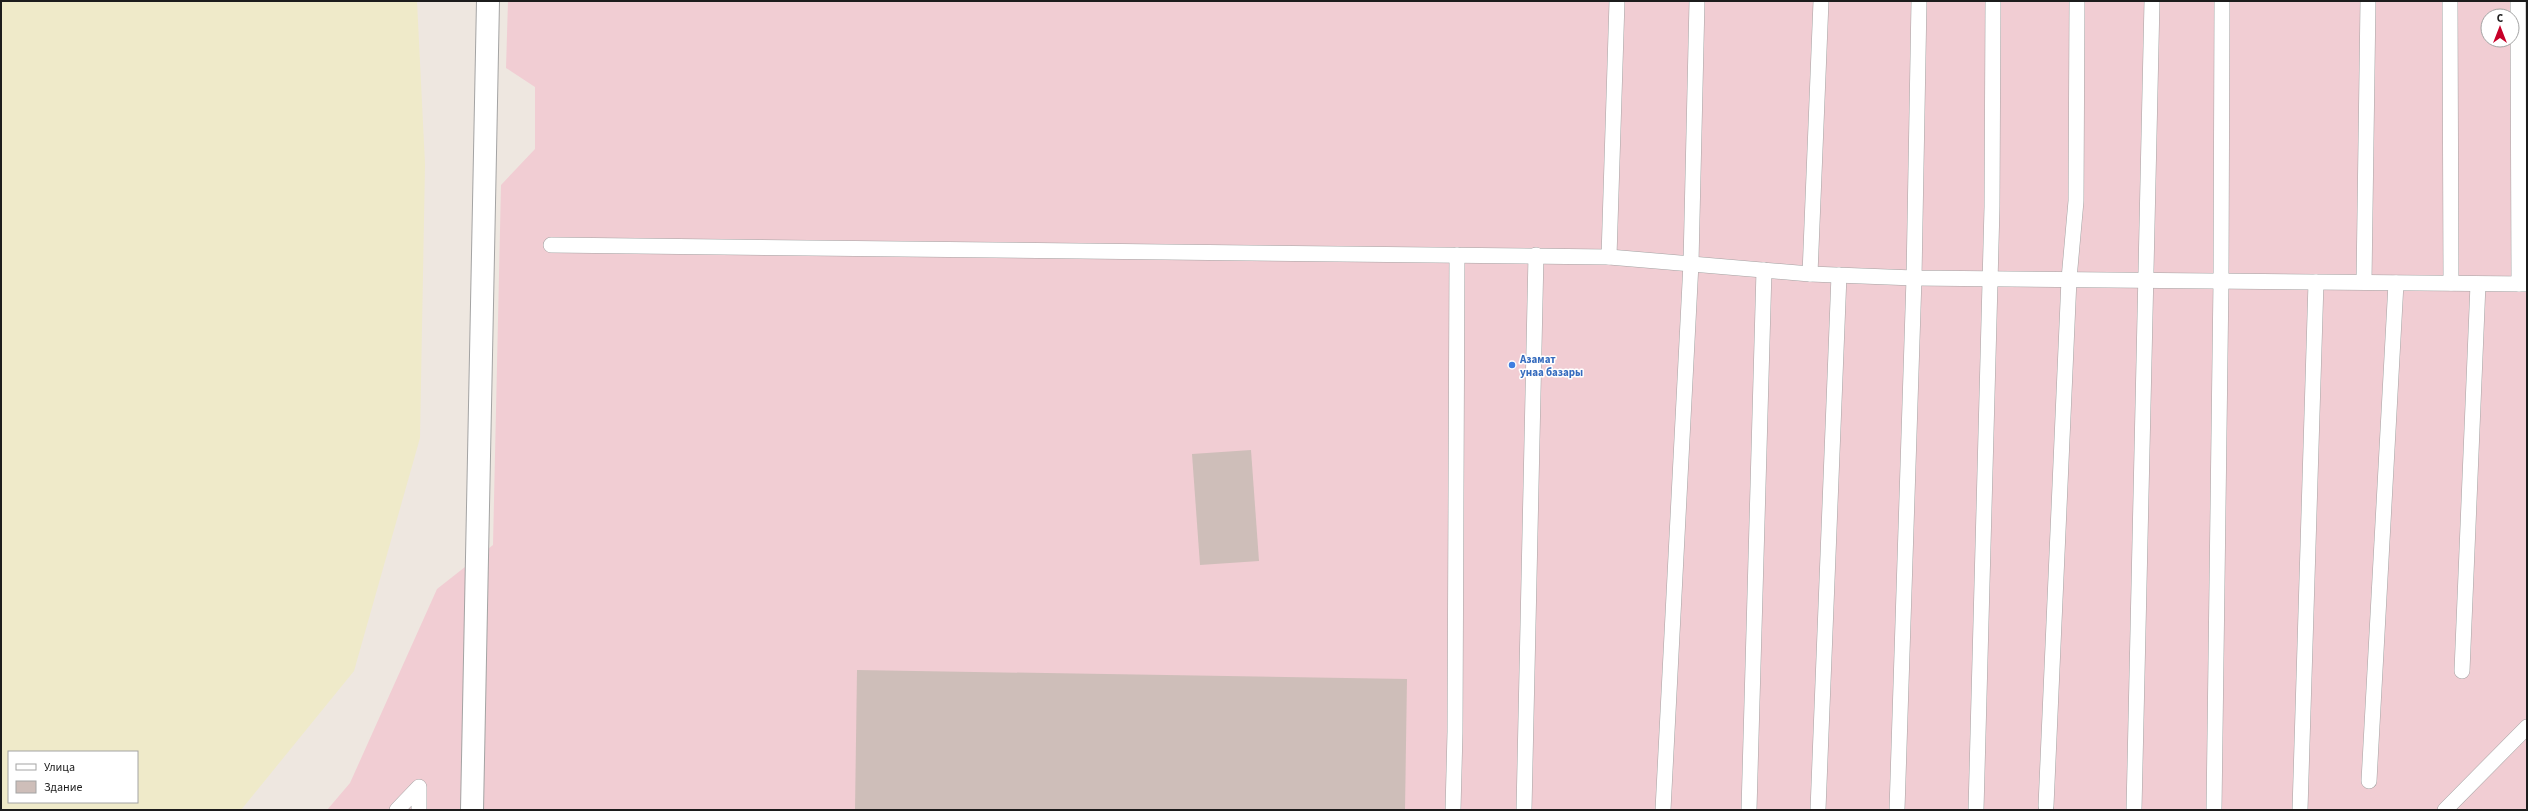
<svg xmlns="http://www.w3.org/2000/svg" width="2528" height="811" font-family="'Source Sans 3',sans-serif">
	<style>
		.commercial { fill: #f1cdd3; fill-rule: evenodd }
		.farmland { fill: #efeac9; fill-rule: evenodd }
		.building { fill: #cebeb9 }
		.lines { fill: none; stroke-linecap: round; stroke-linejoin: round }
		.lane-casing { stroke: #a3a3a3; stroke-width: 16 }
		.street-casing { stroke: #a3a3a3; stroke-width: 24 }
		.lane { stroke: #fff; stroke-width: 15 }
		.street { stroke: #fff; stroke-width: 22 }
		.shop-dot { fill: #3f7fe0; stroke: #fff; stroke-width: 1.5 }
		.labels { text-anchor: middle; stroke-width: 3; stroke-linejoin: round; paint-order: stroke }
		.shop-label { font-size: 11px; font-weight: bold; fill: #366cbe; stroke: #fff; text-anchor: start }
	</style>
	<rect width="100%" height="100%" fill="#eee7e0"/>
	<path class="commercial" d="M508,1H2527V810H327L350,783L437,589L493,545L501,185L535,149V87L506,68ZM2488,16H2512V40H2488Z"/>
	<path class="farmland" d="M1,1H417L425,164L420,438L354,671L241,810H1ZM9,752H137V802H9Z"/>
	<g class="building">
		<polygon points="1251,450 1259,561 1200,565 1192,454"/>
		<polygon points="857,670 1407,679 1405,810 855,810"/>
	</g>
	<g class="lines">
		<g class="lane-casing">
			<g id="lane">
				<polyline points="2450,1 2451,283"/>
				<polyline points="2518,1 2519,284"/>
				<polyline points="551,245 1609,257 1810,274 1914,278 2527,284"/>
				<polyline points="1609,257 1617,1"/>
				<polyline points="1810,274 1821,1"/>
				<polyline points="2364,282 2368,1"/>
				<polyline points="2462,671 2478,284"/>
				<polyline points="2369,781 2396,283"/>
				<polyline points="2046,806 2069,279 2076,201 2077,1"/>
				<polyline points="397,810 419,787 419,810"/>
				<polyline points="1453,810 1455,732 1457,255"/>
				<polyline points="1524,810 1536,255"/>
				<polyline points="1663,810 1691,263 1697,1"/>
				<polyline points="1749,810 1764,270"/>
				<polyline points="1818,810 1839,275"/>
				<polyline points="1897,810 1914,278 1919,1"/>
				<polyline points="1976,810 1992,207 1993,1"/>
				<polyline points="2134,810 2152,1"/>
				<polyline points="2214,810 2221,281 2222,1"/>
				<polyline points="2300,810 2316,282"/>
				<polyline points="2445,810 2527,727"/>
			</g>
		</g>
		<g class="street-casing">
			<polyline id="street" points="472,810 488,1"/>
		</g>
		<use href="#lane" class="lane"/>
		<use href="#street" class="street"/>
	</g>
	<circle class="shop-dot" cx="1512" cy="365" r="4"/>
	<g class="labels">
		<g class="shop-label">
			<text x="1520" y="363">Азамат<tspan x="1520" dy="13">унаа базары</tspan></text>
		</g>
	</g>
	<rect width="2528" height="811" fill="none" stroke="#1c1c1c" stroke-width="4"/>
	<rect x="8" y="751" width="130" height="52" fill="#ffffff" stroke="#a4a4a4"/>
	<rect x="16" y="764" width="20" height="6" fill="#ffffff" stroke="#a4a4a4"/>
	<text x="44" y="771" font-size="12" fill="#1c1c1c">Улица</text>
	<rect x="16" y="781" width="20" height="12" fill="#cebeb9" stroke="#a4a4a4"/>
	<text x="44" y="791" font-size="12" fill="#1c1c1c">Здание</text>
	<g transform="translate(2500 28)"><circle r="19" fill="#ffffff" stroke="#a4a4a4"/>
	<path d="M0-3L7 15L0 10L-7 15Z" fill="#c70028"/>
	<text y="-6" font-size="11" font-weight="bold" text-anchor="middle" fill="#1c1c1c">С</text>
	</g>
</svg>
